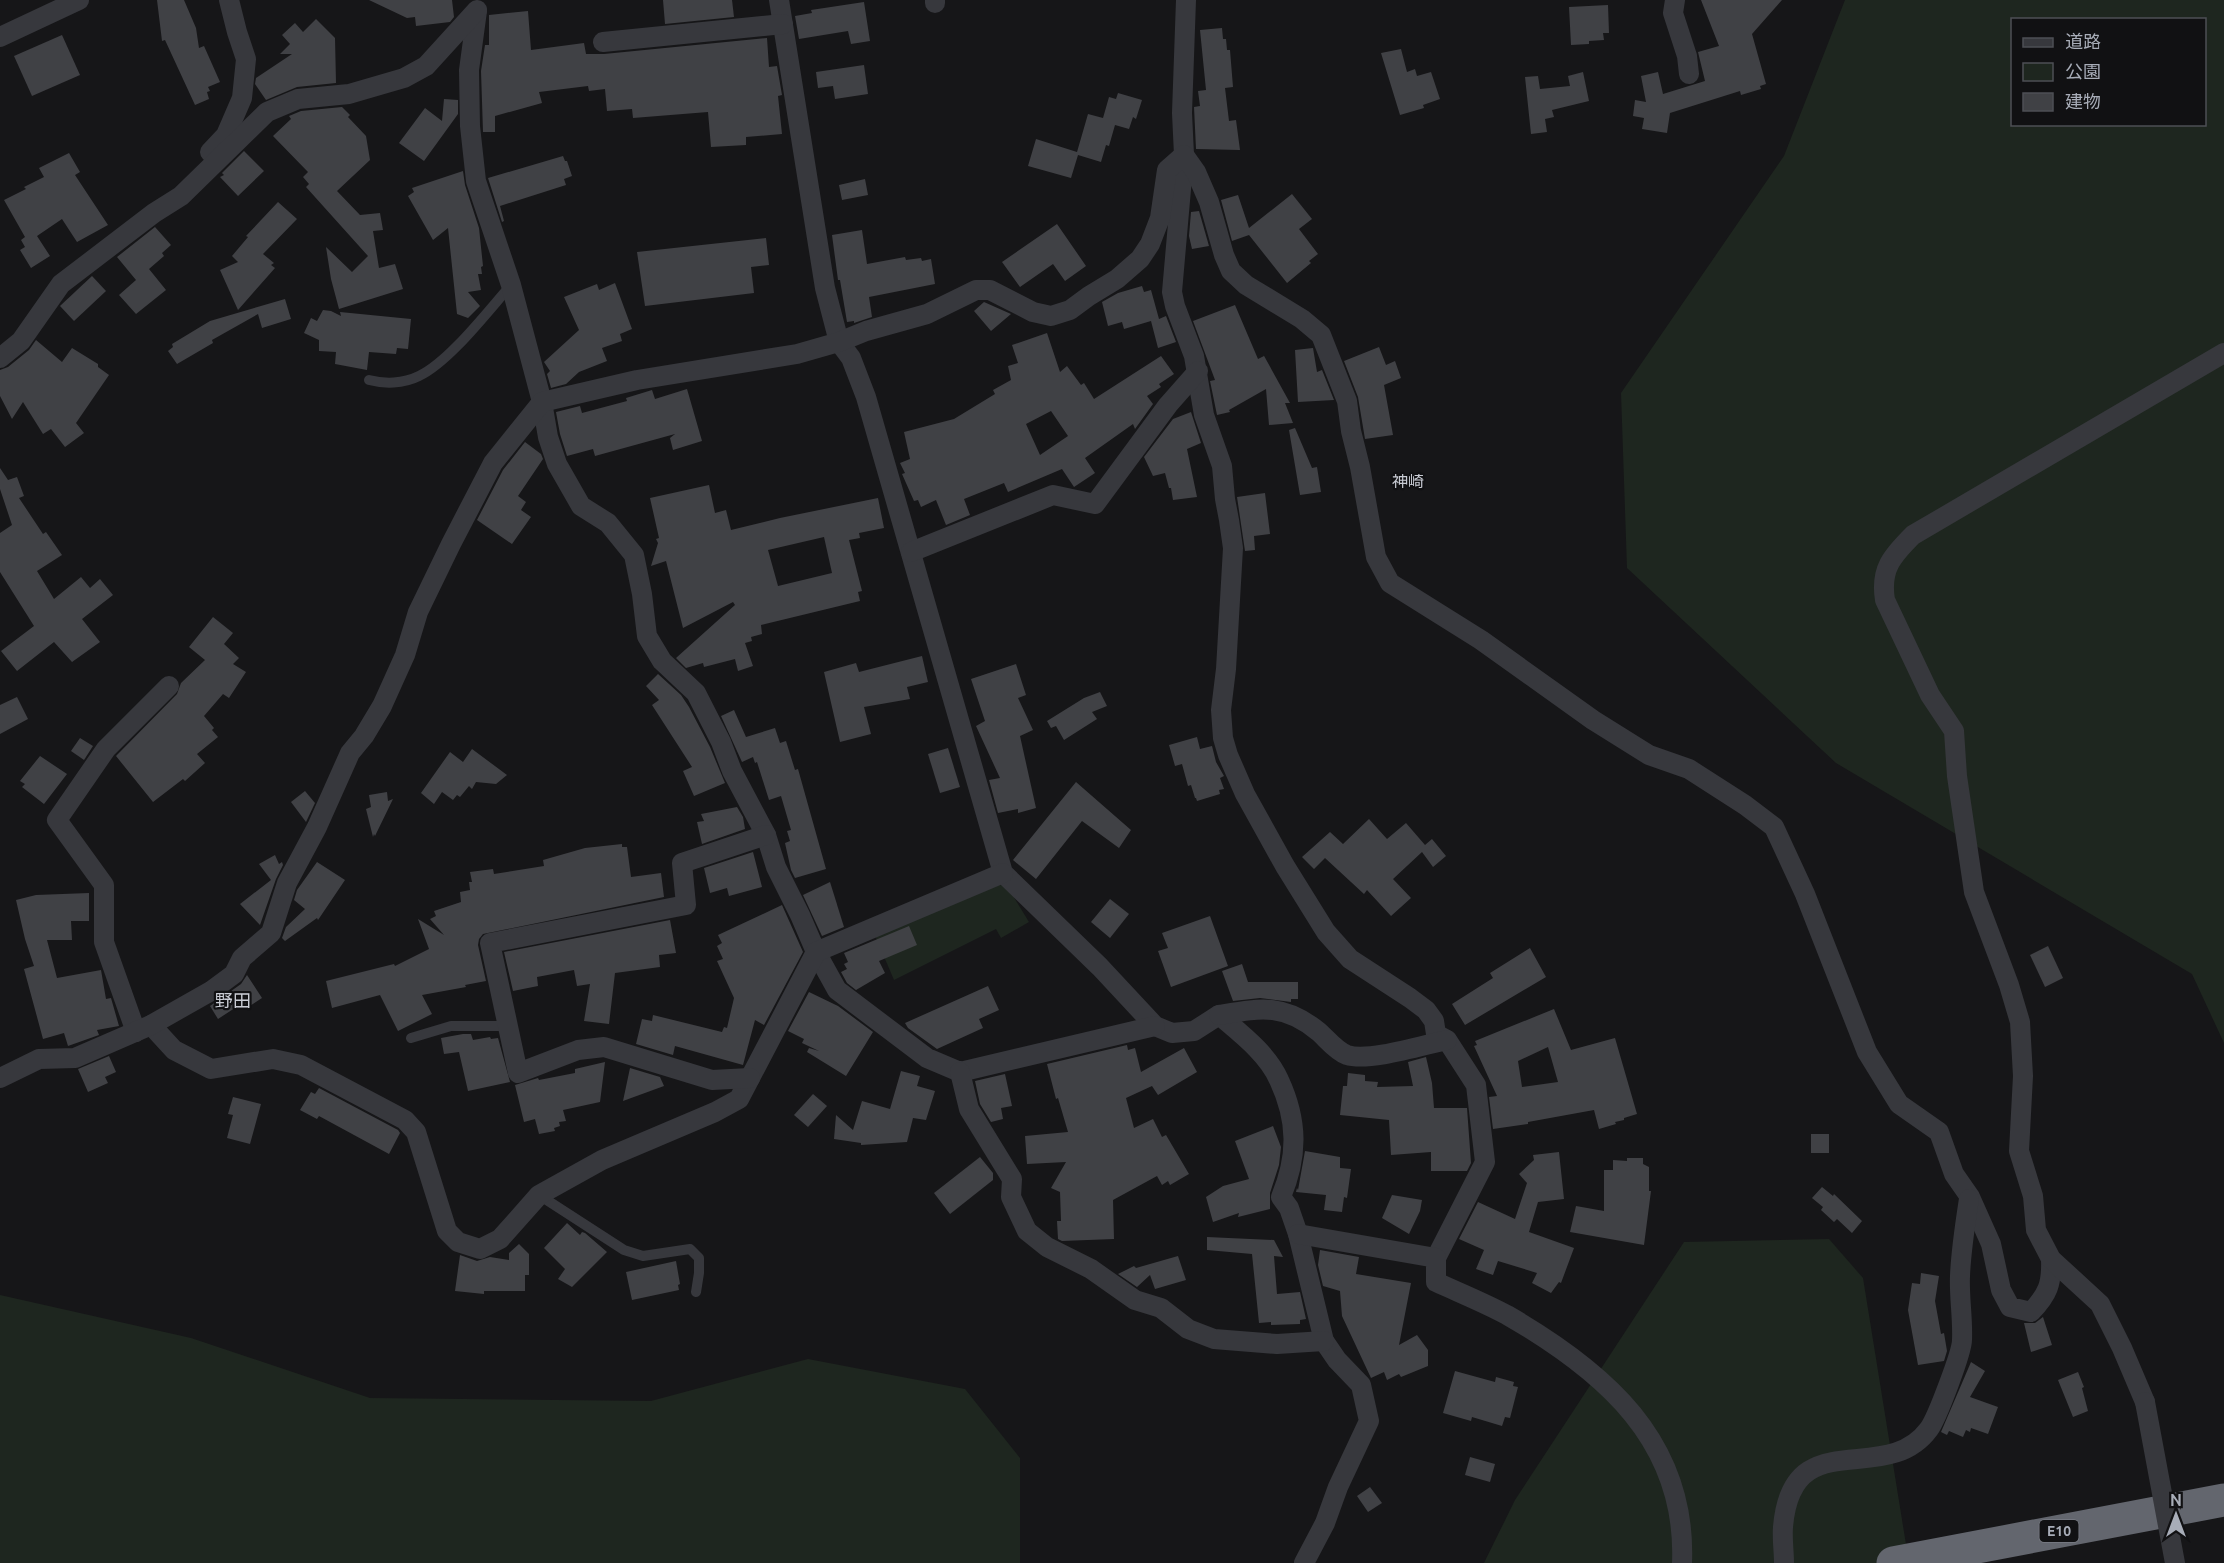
<svg xmlns="http://www.w3.org/2000/svg" width="2224" height="1563" font-family="Ubuntu,'Noto Sans JP',sans-serif">
	<style>
		.green { fill: #1e261f; fill-rule: evenodd }
		.building { fill: #404145; fill-rule: evenodd }
		.lines { fill: none; stroke-linecap: round; stroke-linejoin: round }
		.lane { stroke: #37383d; stroke-width: 10 }
		.street { stroke: #37383d; stroke-width: 20 }
		.highway { stroke: #63666e; stroke-width: 33 }
		.street-bridge { stroke: #37383d; stroke-width: 20 }
		.labels { text-anchor: middle; stroke-width: 4.5; stroke-linejoin: round; paint-order: stroke }
		.shield { fill: #111113; stroke: #7b7e86; stroke-width: 1.5 }
		.shield-label { font-size: 14px; font-weight: bold; fill: #a8adb8 }
		.neighbourhood-label { font-size: 16px; fill: #c9ccd4; stroke: #111113 }
		.quarter-label { font-size: 18px; fill: #c9ccd4; stroke: #111113 }
	</style>
	<rect width="100%" height="100%" fill="#161618"/>
	<g class="green">
		<path d="M1845,0H2224V1043L2192,974L1836,763L1627,568L1621,393L1784,156ZM2012,20H2204V124H2012Z"/>
		<polygon points="992,884 1007,886 1029,922 1001,938 996,929 894,980 874,933"/>
		<polygon points="1829,1239 1863,1278 1909,1563 1484,1563 1515,1500 1684,1242"/>
		<polygon points="0,1295 191,1338 370,1398 651,1401 808,1359 965,1389 1020,1458 1020,1563 0,1563"/>
	</g>
	<g class="building">
		<polygon points="157,0 184,0 196,28 199,48 204,46 220,82 208,87 210,91 207,92 209,99 195,105 165,40 162,41"/>
		<polygon points="369,0 452,0 454,17 450,22 416,26 415,17 407,18"/>
		<polygon points="663,0 732,0 734,17 665,24"/>
		<polygon points="1701,0 1782,0 1752,34 1766,84 1760,86 1761,89 1741,95 1740,91 1670,113 1667,133 1642,129 1644,118 1633,116 1635,100 1646,102 1641,76 1658,72 1663,94 1705,81 1698,52 1719,46"/>
		<polygon points="864,2 870,41 851,44 848,31 799,39 795,16 812,13 811,10"/>
		<polygon points="1608,5 1609,33 1603,33 1604,40 1589,41 1589,44 1571,45 1569,7"/>
		<polygon points="528,11 531,50 584,43 586,54 604,54 767,38 769,67 777,66 782,95 778,96 782,134 746,137 746,145 711,147 708,112 633,118 632,109 607,111 605,89 589,91 588,86 539,92 542,103 495,116 495,132 483,132 481,71 485,45 489,45 489,15"/>
		<polygon points="316,19 335,38 336,83 297,87 266,100 255,84 256,78 292,54 280,54 290,44 282,35 295,23 303,32"/>
		<polygon points="1222,28 1223,39 1226,39 1227,50 1230,50 1233,87 1225,88 1229,121 1236,120 1240,150 1196,149 1194,107 1200,106 1198,91 1206,90 1200,30"/>
		<polygon points="62,35 80,75 32,96 14,56"/>
		<polygon points="1401,49 1407,72 1415,69 1417,76 1431,72 1440,99 1423,105 1424,108 1400,115 1381,53"/>
		<polygon points="864,65 868,94 835,99 833,86 818,88 816,72"/>
		<polygon points="1583,72 1589,101 1552,110 1554,117 1545,119 1547,132 1531,134 1525,77 1538,76 1540,89 1570,86 1568,76"/>
		<polygon points="1118,93 1142,100 1136,119 1133,117 1129,129 1115,125 1109,146 1106,145 1101,162 1078,155 1071,178 1028,166 1036,139 1077,152 1088,114 1103,118 1109,97 1116,99"/>
		<polygon points="444,99 458,100 458,114 424,161 399,143 425,108 442,121"/>
		<polygon points="342,107 350,115 348,117 366,136 370,160 337,191 360,215 380,213 383,230 373,231 379,268 395,264 403,289 339,309 331,279 326,247 352,272 368,256 306,187 309,184 303,177 308,172 273,136 291,119 289,116 301,111"/>
		<polygon points="244,151 264,171 238,196 220,177 224,175 222,173"/>
		<polygon points="69,153 80,172 75,175 108,225 77,242 62,219 37,236 50,256 31,268 20,250 25,247 21,240 25,237 4,200 26,189 24,187 44,177 39,168"/>
		<polygon points="563,156 565,161 567,161 572,176 564,179 566,185 500,206 504,221 502,222 488,178"/>
		<polygon points="463,171 465,185 479,228 483,266 481,267 482,274 478,274 481,290 468,292 480,306 468,318 457,314 448,228 433,240 408,196 414,192 412,188"/>
		<polygon points="865,179 868,195 842,200 839,185"/>
		<polygon points="1292,194 1312,219 1299,229 1318,254 1309,261 1311,263 1287,283 1249,235 1232,241 1221,200 1238,195 1249,228"/>
		<polygon points="278,202 297,219 263,254 274,263 271,265 275,268 238,310 220,270 238,262 232,256 248,237 246,236"/>
		<polygon points="1199,211 1209,246 1192,249 1189,236 1191,212"/>
		<polygon points="1057,224 1086,266 1065,281 1053,264 1020,287 1002,262"/>
		<polygon points="155,227 171,245 162,253 164,256 149,269 166,290 136,314 119,295 136,280 117,257"/>
		<polygon points="862,230 867,264 905,257 906,260 921,258 922,261 931,259 935,284 869,297 872,317 854,323 854,321 847,322 840,280 838,280 832,235"/>
		<polygon points="766,238 769,265 751,267 754,293 645,306 637,252"/>
		<polygon points="92,276 106,291 74,321 60,306"/>
		<polygon points="615,283 632,329 620,334 622,341 602,348 607,361 579,372 566,384 551,388 547,374 550,371 544,362 579,330 564,297 597,284 599,290"/>
		<polygon points="1142,286 1144,292 1151,290 1159,319 1166,316 1176,342 1158,348 1151,321 1124,329 1122,322 1108,326 1102,302 1118,293"/>
		<polygon points="285,299 291,319 262,328 258,314 212,340 213,343 177,364 168,351 173,347 172,344 210,321"/>
		<polygon points="984,302 1011,314 991,331 974,311"/>
		<polygon points="1235,305 1258,359 1264,356 1263,354 1290,403 1285,403 1293,423 1269,425 1266,389 1229,410 1230,412 1217,415 1210,381 1215,380 1193,321"/>
		<polygon points="323,310 331,311 341,316 340,312 411,319 408,349 397,348 396,354 369,352 367,370 335,364 336,352 319,351 319,340 304,333 311,318 317,321"/>
		<path d="M1047,333L1060,372L1067,366L1081,385L1084,383L1094,399L1161,356L1174,374L1159,384L1161,387L1147,396L1153,404L1135,429L1133,424L1085,458L1095,473L1074,487L1062,469L1008,492L1004,483L964,499L970,515L946,525L936,500L921,507L918,500L914,501L902,474L905,473L900,463L910,459L904,432L954,419L995,394L993,390L1011,380L1008,366L1018,363L1012,345ZM1051,411L1068,436L1040,455L1026,424Z"/>
		<polygon points="36,340 62,362 72,348 98,364 98,367 109,375 76,423 84,433 65,447 51,429 43,434 23,402 12,419 0,396 0,370 8,367 29,350"/>
		<polygon points="1379,347 1386,365 1395,361 1401,378 1384,385 1393,435 1365,439 1358,397 1344,361"/>
		<polygon points="1313,348 1317,372 1322,370 1334,400 1298,402 1295,350"/>
		<polygon points="687,389 702,441 673,450 670,438 675,434 595,456 593,449 567,456 560,434 556,412 580,406 582,413 627,401 626,398 652,390 655,399"/>
		<polygon points="1191,412 1201,443 1187,449 1197,497 1173,500 1171,488 1169,488 1165,473 1153,476 1144,457 1173,419"/>
		<polygon points="1295,428 1312,468 1317,467 1321,492 1300,495 1289,430"/>
		<polygon points="525,442 541,454 543,459 518,496 526,502 521,510 531,517 512,544 477,520 503,470"/>
		<polygon points="0,468 8,480 17,477 24,496 19,498 43,534 46,532 62,555 37,571 54,599 81,577 90,588 100,579 113,595 82,619 100,642 72,662 54,642 17,671 1,651 34,626 0,572 0,533 12,525 0,489"/>
		<path d="M709,485L715,513L726,510L731,530L780,518L878,498L884,528L859,533L860,538L849,540L862,591L858,592L860,601L761,625L762,634L751,637L752,641L745,643L753,666L738,671L735,659L704,667L703,663L686,668L676,658L735,605L733,602L683,628L666,561L651,566L658,543L656,539L659,538L650,498ZM824,537L832,573L778,586L768,550Z"/>
		<polygon points="1265,493 1270,534 1254,536 1255,550 1245,551 1237,497"/>
		<polygon points="213,617 233,633 224,644 239,658 233,664 246,672 229,698 223,694 204,716 214,728 212,730 218,737 197,754 205,763 185,781 183,779 153,802 116,756 177,694 181,683 205,660 189,647"/>
		<polygon points="922,656 928,682 907,687 910,699 864,707 871,734 840,742 824,672 856,663 859,672"/>
		<polygon points="1016,664 1026,695 1018,698 1033,730 1020,736 1036,808 1018,813 1018,809 998,813 989,780 1000,778 976,726 985,721 971,679"/>
		<polygon points="658,674 681,695 689,707 710,747 725,783 694,796 683,771 692,767 652,705 659,700 646,686"/>
		<polygon points="1100,692 1107,706 1092,712 1097,719 1064,740 1056,726 1051,728 1047,721 1084,698"/>
		<polygon points="17,697 28,719 0,734 0,705"/>
		<polygon points="734,710 746,737 775,728 780,743 786,741 795,770 798,769 826,869 795,878 791,870 785,843 790,841 787,831 791,830 781,796 769,800 757,762 755,763 753,757 742,762 721,716"/>
		<polygon points="1197,737 1200,749 1212,746 1216,762 1224,776 1220,778 1224,789 1219,790 1220,794 1197,801 1196,798 1195,798 1191,785 1188,786 1182,764 1175,766 1169,745"/>
		<polygon points="80,738 93,746 84,760 71,751"/>
		<polygon points="948,748 960,787 940,793 928,754"/>
		<polygon points="472,749 507,775 496,784 476,782 472,789 469,786 460,797 457,795 453,800 442,792 434,804 421,793 450,752 463,762"/>
		<polygon points="40,756 67,774 44,804 22,787 25,784 20,781"/>
		<polygon points="1076,782 1131,830 1119,848 1082,821 1036,879 1013,860"/>
		<polygon points="305,791 315,803 306,822 291,802"/>
		<polygon points="387,792 388,801 393,799 375,836 374,834 373,837 366,809 371,807 369,795"/>
		<polygon points="737,807 743,817 745,829 702,844 697,822 704,821 701,814"/>
		<polygon points="1369,819 1387,839 1406,823 1425,845 1432,839 1446,856 1433,867 1422,852 1393,879 1411,898 1391,916 1367,890 1364,894 1325,858 1314,869 1302,857 1330,832 1343,844"/>
		<polygon points="622,844 622,847 627,847 631,877 661,873 664,897 483,934 479,939 478,945 486,981 465,985 466,987 422,995 432,1014 398,1031 380,995 332,1008 326,981 394,964 395,966 429,949 418,919 444,935 430,919 436,916 434,911 461,902 460,892 470,890 469,882 472,882 470,872 493,869 494,874 544,866 543,860 585,848"/>
		<polygon points="753,852 762,887 729,896 727,888 710,893 704,868"/>
		<polygon points="275,855 279,864 282,862 283,865 276,879 260,925 240,904 271,880 259,864"/>
		<polygon points="317,862 345,880 318,920 317,918 285,941 282,938 286,927 305,909 294,900 297,890"/>
		<polygon points="830,882 844,927 822,936 803,895"/>
		<polygon points="89,893 89,921 71,921 72,940 47,940 57,978 101,970 106,999 111,998 119,1026 97,1030 99,1035 68,1046 64,1033 43,1039 24,969 34,966 25,939 16,900 36,895"/>
		<polygon points="1110,899 1129,914 1110,938 1091,922"/>
		<polygon points="782,905 803,952 764,1025 755,1020 743,1065 675,1046 673,1055 636,1044 642,1019 652,1021 653,1015 722,1032 724,1027 727,1028 734,998 717,961 723,959 717,946 722,943 718,935"/>
		<polygon points="1210,916 1228,966 1171,987 1158,951 1168,948 1162,933"/>
		<polygon points="670,920 676,953 659,955 660,967 615,973 609,1024 584,1021 590,984 577,986 574,970 537,977 538,986 513,991 504,952"/>
		<polygon points="909,926 917,945 879,961 885,973 856,990 847,983 841,972 847,969 844,964 848,962 844,953"/>
		<polygon points="2048,946 2063,978 2045,987 2030,955"/>
		<polygon points="1530,948 1546,977 1465,1025 1452,1004 1493,978 1490,973"/>
		<polygon points="1242,964 1248,982 1298,982 1298,999 1291,999 1291,1002 1260,998 1233,1001 1222,971"/>
		<polygon points="247,975 262,998 245,1009 241,1004 218,1019 210,1006 241,984"/>
		<polygon points="988,986 999,1010 979,1019 983,1028 937,1049 908,1028 905,1023"/>
		<polygon points="809,992 838,1006 873,1032 846,1076 807,1052 809,1048 819,1051 802,1043 804,1039 788,1031"/>
		<path d="M1554,1009L1571,1050L1615,1038L1637,1114L1624,1118V1120L1615,1122L1616,1124L1599,1129L1594,1110L1528,1122V1124L1493,1129L1489,1097L1497,1096L1474,1046L1477,1045L1475,1041ZM1548,1047L1558,1082L1522,1087L1518,1061Z"/>
		<polygon points="463,1034 471,1034 473,1040 490,1037 491,1039 498,1038 510,1082 468,1091 459,1052 444,1054 441,1038"/>
		<polygon points="1127,1045 1128,1050 1135,1048 1141,1072 1184,1048 1197,1072 1158,1095 1152,1086 1126,1098 1134,1128 1153,1119 1162,1137 1166,1135 1189,1174 1170,1185 1168,1181 1162,1185 1157,1176 1113,1200 1114,1239 1062,1241 1058,1239 1057,1221 1061,1221 1060,1192 1051,1188 1066,1162 1027,1164 1025,1136 1068,1132 1058,1098 1056,1099 1047,1064"/>
		<polygon points="109,1056 116,1072 105,1077 108,1083 88,1092 78,1069"/>
		<polygon points="1426,1057 1432,1083 1434,1108 1467,1108 1471,1163 1467,1171 1431,1171 1431,1152 1391,1155 1389,1120 1340,1115 1343,1086 1347,1086 1348,1073 1365,1075 1365,1081 1378,1082 1377,1087 1413,1086 1408,1062"/>
		<polygon points="605,1062 600,1102 563,1110 566,1121 559,1122 560,1126 554,1128 555,1131 539,1134 535,1119 524,1122 515,1085 538,1078 539,1080 575,1073 575,1069"/>
		<polygon points="630,1068 660,1077 664,1086 623,1101"/>
		<polygon points="901,1071 920,1076 917,1086 935,1091 926,1120 913,1118 907,1142 861,1145 861,1143 834,1139 836,1115 853,1130 862,1101 890,1109"/>
		<polygon points="1005,1074 1012,1106 1001,1108 1003,1119 991,1122 980,1104 975,1081"/>
		<polygon points="319,1088 398,1130 400,1133 389,1154 319,1116 317,1119 300,1110 311,1092 315,1094"/>
		<polygon points="813,1094 827,1106 808,1127 794,1115"/>
		<polygon points="233,1097 261,1104 250,1144 227,1138 233,1115 228,1114"/>
		<polygon points="1273,1126 1281,1147 1279,1165 1270,1193 1270,1209 1238,1217 1239,1213 1213,1222 1206,1197 1223,1186 1249,1179 1235,1141"/>
		<rect x="1811" y="1134" width="18" height="19"/>
		<polygon points="1305,1151 1340,1157 1340,1168 1351,1169 1347,1198 1344,1197 1342,1212 1324,1210 1326,1195 1296,1192 1297,1188 1298,1190"/>
		<polygon points="1559,1152 1564,1199 1538,1202 1529,1232 1574,1248 1561,1283 1559,1282 1551,1293 1532,1283 1537,1273 1498,1261 1493,1275 1476,1269 1484,1250 1459,1239 1478,1202 1515,1219 1527,1183 1519,1174 1534,1160 1533,1155"/>
		<polygon points="980,1157 993,1173 993,1180 950,1214 934,1193"/>
		<polygon points="1627,1158 1643,1158 1643,1164 1649,1167 1649,1191 1651,1191 1644,1245 1570,1232 1576,1206 1604,1211 1604,1170 1613,1170 1613,1160 1627,1161"/>
		<polygon points="1822,1187 1833,1196 1834,1194 1862,1221 1852,1233 1837,1219 1834,1222 1821,1210 1823,1207 1812,1198"/>
		<polygon points="1392,1195 1422,1200 1420,1211 1409,1234 1382,1218"/>
		<polygon points="567,1223 580,1235 582,1232 585,1233 607,1252 572,1287 558,1279 565,1269 544,1248"/>
		<polygon points="1207,1237 1274,1240 1283,1257 1274,1256 1277,1294 1300,1292 1306,1319 1300,1320 1300,1324 1271,1325 1271,1322 1259,1323 1252,1254 1207,1250"/>
		<polygon points="519,1244 529,1254 529,1275 525,1275 525,1291 484,1291 484,1294 455,1291 460,1255 477,1261 490,1257 509,1260 509,1253"/>
		<polygon points="1320,1250 1359,1257 1356,1274 1411,1283 1399,1345 1417,1335 1428,1350 1428,1366 1401,1377 1399,1374 1387,1380 1384,1372 1371,1378 1342,1316 1340,1291 1323,1286 1318,1265"/>
		<polygon points="1178,1256 1186,1280 1155,1289 1150,1275 1137,1287 1118,1274 1134,1266 1136,1268"/>
		<polygon points="676,1261 680,1284 678,1285 679,1290 632,1300 626,1272"/>
		<polygon points="1921,1273 1939,1276 1935,1301 1941,1334 1944,1333 1947,1351 1944,1361 1918,1365 1908,1310 1912,1283 1920,1284"/>
		<polygon points="2043,1317 2052,1345 2031,1352 2024,1323 2035,1323"/>
		<polygon points="1971,1362 1985,1371 1970,1397 1998,1407 1988,1434 1971,1428 1970,1432 1966,1430 1963,1437 1949,1431 1947,1435 1941,1432"/>
		<polygon points="1455,1371 1495,1382 1496,1377 1514,1382 1513,1386 1518,1387 1510,1418 1505,1417 1502,1426 1472,1417 1471,1421 1443,1413"/>
		<polygon points="2078,1372 2084,1387 2082,1388 2088,1411 2073,1417 2058,1380"/>
		<polygon points="1470,1457 1495,1464 1490,1482 1465,1475"/>
		<polygon points="1370,1487 1382,1503 1368,1512 1357,1496"/>
	</g>
	<g class="lines">
		<g class="lane">
			<path d="M369,380C384,384 403,384 419,376C449,362 488,311 511,285"/>
			<polyline points="411,1038 451,1026 507,1026"/>
			<polyline points="539,1195 624,1250 643,1256 690,1249 699,1258 699,1273 696,1292"/>
		</g>
		<g class="street">
			<path d="M779,0L825,288L839,342L851,358L866,397L1003,873L1100,967L1155,1026L1172,1033L1194,1031L1219,1015C1240,1033 1268,1054 1279,1080C1298,1121 1298,1156 1281,1197L1289,1208L1298,1234L1324,1341L1337,1360L1361,1385L1369,1421L1338,1487L1325,1523L1304,1563"/>
			<polyline points="935,0 935,3"/>
			<polyline points="1186,0 1182,113 1184,155 1172,292 1175,306 1194,356 1204,415 1222,466 1225,499 1229,520 1233,548 1226,669 1221,710 1223,738 1228,755 1245,794 1285,866 1326,932 1350,959 1410,998 1426,1010 1434,1021 1436,1034 1447,1040 1476,1085 1485,1162 1436,1258"/>
			<polyline points="1675,0 1673,13 1687,56 1689,74"/>
			<polyline points="477,11 469,70 470,126 476,181 511,285 542,402 548,437 557,464 581,506 608,523 634,555 642,594 647,636 662,661 696,693 721,742 732,771 766,835 776,867 800,915 816,952 837,990 927,1058 960,1072 1155,1026"/>
			<polyline points="0,37 79,0"/>
			<polyline points="603,42 783,24"/>
			<polyline points="210,152 226,135 242,98 246,59 237,32 229,0"/>
			<polyline points="0,358 21,341 61,284 154,213 181,196 267,112 298,99 349,94 404,78 426,66 477,10"/>
			<polyline points="911,552 1053,495 1095,504 1168,405 1198,371"/>
			<path d="M1219,1015C1261,1008 1284,1003 1319,1032C1327,1039 1336,1051 1347,1055C1369,1062 1423,1045 1447,1040"/>
			<polyline points="151,1025 174,1050 211,1069 273,1059 301,1065 405,1120 416,1132 447,1231 458,1242 480,1249 500,1239 539,1195 602,1160 715,1112 739,1099 816,952 1003,873"/>
			<polyline points="136,1032 104,942 104,885 57,820 106,749 169,686"/>
			<polyline points="960,1072 969,1109 1012,1179 1011,1197 1027,1231 1047,1247 1091,1269 1135,1300 1161,1308 1188,1329 1214,1339 1277,1344 1324,1341"/>
			<path d="M0,1078L39,1059L75,1058L151,1025L211,991L234,974L242,958L271,933L287,883L317,827L350,753L364,736L382,706L405,655L418,612L451,544L493,463L542,402L637,380L797,354L839,342L866,331L927,314L976,290H990L1033,312L1051,316L1070,310L1089,296L1117,279L1140,259L1150,244L1160,218L1167,170L1184,155L1196,172L1209,202L1224,255L1231,271L1246,285L1302,319L1321,335L1347,401L1351,431L1360,467L1376,557L1390,583L1481,640L1593,720L1649,755L1689,769L1745,805L1774,827L1805,894L1867,1052L1899,1104L1939,1132L1954,1174L1970,1197L1991,1244L2001,1290L2010,1307L2031,1312C2048,1294 2052,1284 2051,1259"/>
			<polyline points="750,1078 712,1080 604,1047 578,1050 518,1073 490,943 686,905 682,863 766,835"/>
			<path d="M1298,1234L1436,1258V1282C1460,1293 1485,1303 1507,1315C1604,1371 1687,1441 1682,1563"/>
			<path d="M2145,1402L2122,1348L2100,1304L2051,1259L2036,1230L2033,1196L2019,1151L2023,1076L2020,1022L2009,985L1974,892L1957,776L1954,731L1930,695L1885,600C1880,569 1892,556 1913,535L2224,353"/>
			<path d="M1784,1563C1784,1551 1782,1539 1783,1527C1792,1420 1885,1489 1929,1429C1937,1418 1962,1352 1962,1340C1963,1318 1959,1297 1960,1276C1961,1250 1965,1225 1969,1199"/>
		</g>
		<polyline class="highway" points="1893,1563 2224,1500"/>
		<polyline class="street-bridge" points="2145,1402 2175,1563"/>
	</g>
	<g class="labels">
		<rect class="shield" x="2039.5" y="1520" width="39" height="22" rx="4.5"/>
		<g class="shield-label">
			<text x="2059" y="1536">E10</text>
		</g>
		<g class="neighbourhood-label">
			<text x="1408" y="487">神崎</text>
		</g>
		<g class="quarter-label">
			<text x="233" y="1007">野田</text>
		</g>
	</g>
	<rect x="2011" y="18" width="195" height="108" fill="#111113" stroke="#4d4f55" stroke-width="1.5"/>
	<rect x="2023" y="38" width="30" height="9" fill="#37383d" stroke="#4d4f55" stroke-width="1.5"/>
	<text x="2065" y="48" font-size="18" fill="#a8adb8">道路</text>
	<rect x="2023" y="63" width="30" height="18" fill="#1e261f" stroke="#4d4f55" stroke-width="1.5"/>
	<text x="2065" y="78" font-size="18" fill="#a8adb8">公園</text>
	<rect x="2023" y="93" width="30" height="18" fill="#404145" stroke="#4d4f55" stroke-width="1.5"/>
	<text x="2065" y="108" font-size="18" fill="#a8adb8">建物</text>
	<g transform="translate(2176 1515)" stroke="#111113" stroke-width="4.5" paint-order="stroke">
	<path d="M0-4.5L10 22L0 15L-10 22Z" fill="#a8adb8"/>
	<text y="-9" font-size="16" font-weight="bold" text-anchor="middle" fill="#a8adb8">N</text>
	</g>
</svg>
